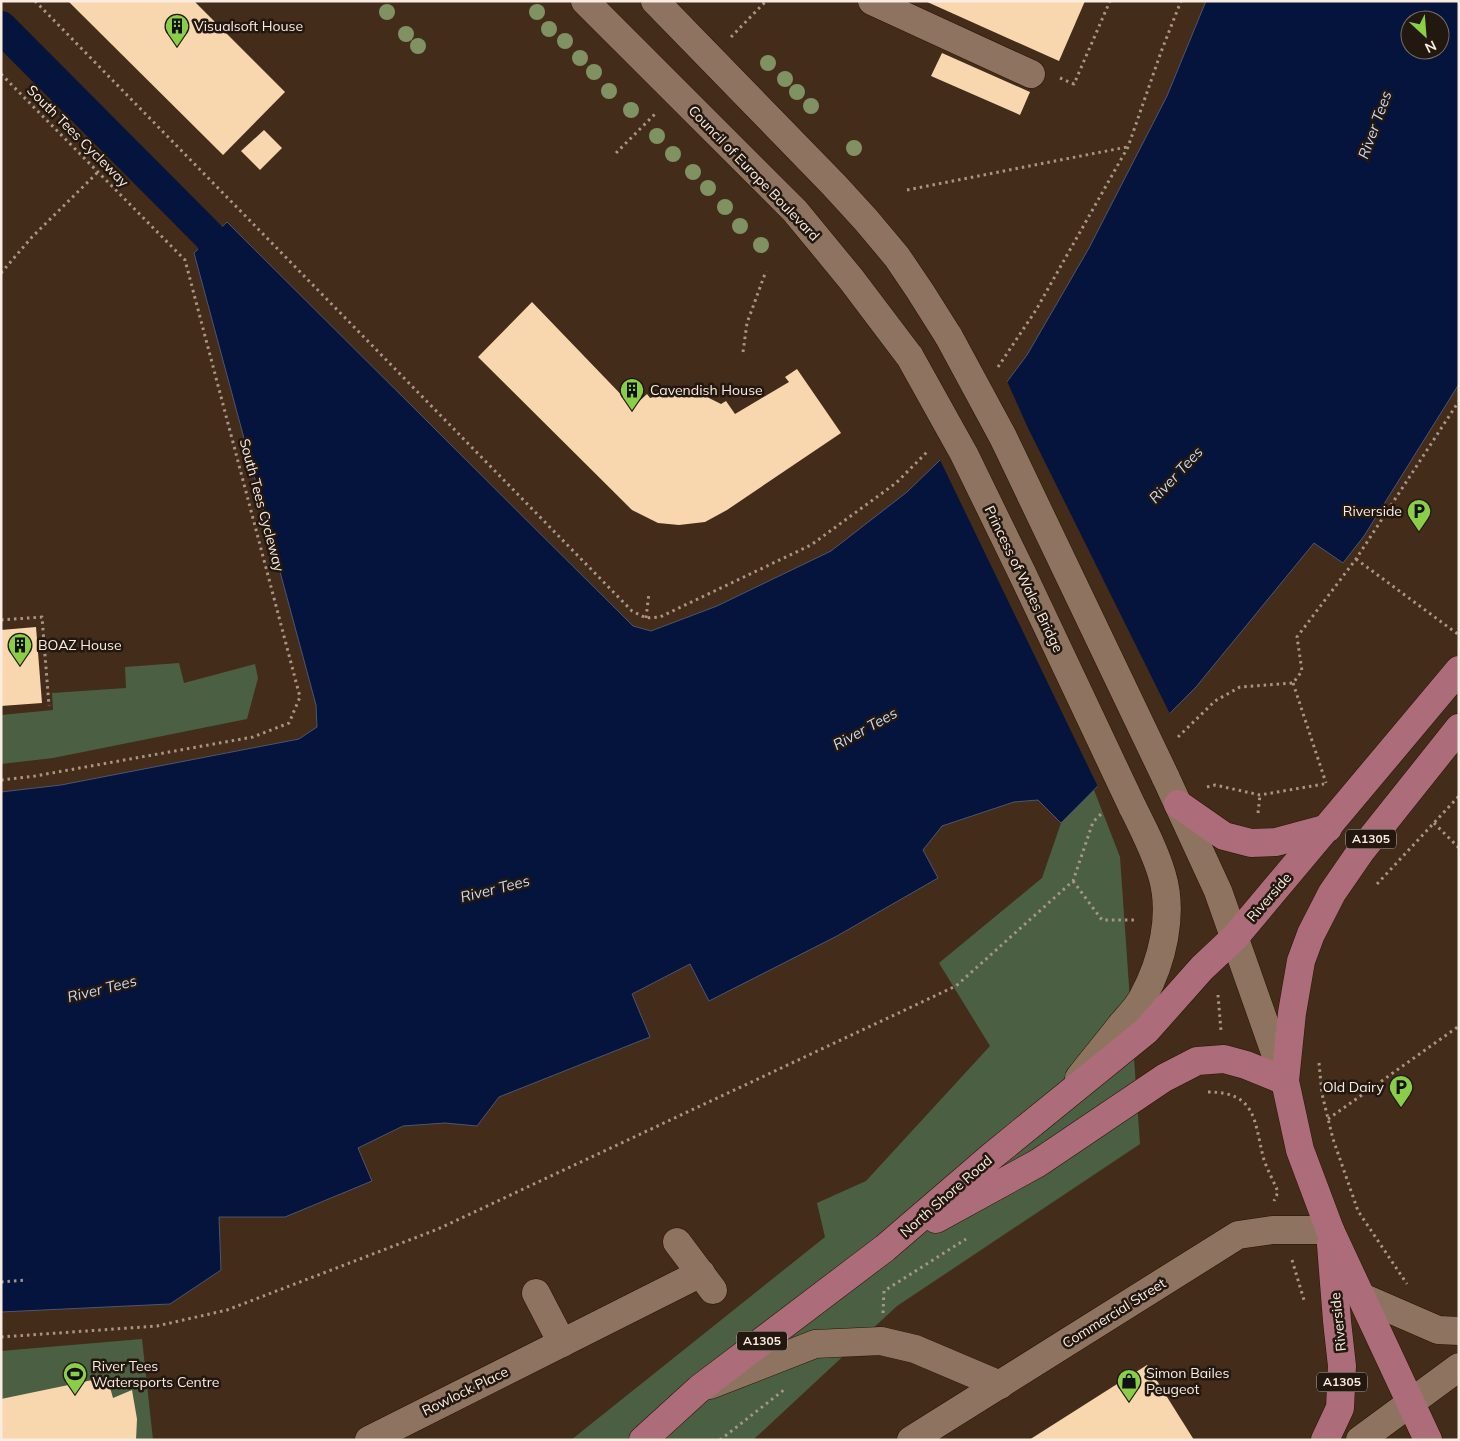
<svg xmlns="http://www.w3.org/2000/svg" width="1460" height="1441" font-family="Mulish,sans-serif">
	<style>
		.green { fill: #4b6042 }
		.water { fill: #04143d; stroke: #4e556e; fill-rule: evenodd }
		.pier { fill: #432c1a }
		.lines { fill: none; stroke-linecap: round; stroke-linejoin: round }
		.canal { stroke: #04143d; stroke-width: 32 }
		.building { fill: #f9d7ae }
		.minor-casing { stroke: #291403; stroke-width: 29 }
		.major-casing { stroke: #291403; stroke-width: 29 }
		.path { stroke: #a89587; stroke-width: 3; stroke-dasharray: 2.5 4; stroke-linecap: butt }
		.minor { stroke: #8e7460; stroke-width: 28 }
		.major { stroke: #ad6c79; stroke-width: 28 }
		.minor-bridge-casing { stroke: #291403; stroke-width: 29; stroke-linecap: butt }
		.minor-bridge { stroke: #8e7460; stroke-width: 28 }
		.tree { fill: #809262 }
		.labels { text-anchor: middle; stroke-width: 5; stroke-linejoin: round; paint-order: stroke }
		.shield { fill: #221810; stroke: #baaca2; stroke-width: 1 }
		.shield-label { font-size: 12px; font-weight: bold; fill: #fbece1 }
		.poi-label { font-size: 14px; fill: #fbece1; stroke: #221810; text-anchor: start }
		.street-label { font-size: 14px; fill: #fbece1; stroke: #221810 }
		.water-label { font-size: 15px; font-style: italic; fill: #c8d8f6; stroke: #221810 }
	</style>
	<rect width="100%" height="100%" fill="#432c1a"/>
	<g class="green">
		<polygon points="179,663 184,683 255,664 258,678 247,719 53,758 1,764 1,715 53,710 52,693 126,688 125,667"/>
		<polygon points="1094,790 1120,857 1140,1144 897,1306 753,1440 571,1440 825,1237 817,1203 866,1181 990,1046 939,963 1042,878 1061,823"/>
		<polygon points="142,1339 153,1440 1,1440 1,1351"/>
	</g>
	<path class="water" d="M1206,1H1459V384L1364,536L1343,563L1314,543L1196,687L1061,823L1038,800L1014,802L942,826L923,850L938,878L837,936L709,1001L690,964L632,994L650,1037L499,1097L477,1126L445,1123L403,1126L358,1148L372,1181L285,1217H219L221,1270L170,1304L1,1312V792L61,785L299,739L317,727L316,705L194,253L227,222L633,626L651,631L717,606L831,551L907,492L971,430L1027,355L1089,248L1167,96ZM1410,20H1440V50H1410Z"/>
	<polygon class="pier" points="1006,379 1028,428 1171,716 1099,789 939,458 970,428"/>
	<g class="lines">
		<polyline class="canal" points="1,27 210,237 231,276"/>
	</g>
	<g class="building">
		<polygon points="68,1 194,1 285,92 223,155"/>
		<polygon points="925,1 1085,1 1059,61"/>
		<polygon points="942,53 1030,92 1020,115 931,76"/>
		<polygon points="264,130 282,148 260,170 241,151"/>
		<polygon points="532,302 633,407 647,394 650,398 676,390 697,392 721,404 726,401 735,414 789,382 785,377 797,369 841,433 727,510 705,522 679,525 658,523 632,510 478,357"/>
		<polygon points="36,627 42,703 1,706 1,630"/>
		<polygon points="1147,1365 1194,1440 1029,1440"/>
		<polygon points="107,1377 113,1398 132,1390 137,1419 136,1440 1,1440 1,1399"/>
	</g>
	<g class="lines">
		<g class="minor-casing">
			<g id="minor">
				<polyline points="585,1 795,211 851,279 910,357"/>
				<polyline points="655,1 834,185 866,220 897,257 920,291 949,337"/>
				<polyline points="872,1 1031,74"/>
				<polyline points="1165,776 1218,891 1285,1081"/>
				<path d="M1079,1078C1093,1060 1108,1042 1122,1024C1129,1016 1138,1007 1143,997C1162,962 1174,915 1162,875C1155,851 1143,828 1132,806"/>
				<polyline points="677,1242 713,1290"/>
				<polyline points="536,1293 562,1343"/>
				<polyline points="1362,1297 1438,1330 1459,1331"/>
				<polyline points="710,1385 815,1344 881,1341 915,1349 1000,1385"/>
				<polyline points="369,1440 701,1273"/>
				<polyline points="911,1440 1238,1235 1272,1230 1330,1230"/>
				<polyline points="1360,1440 1459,1367"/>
			</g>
		</g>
		<g class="major-casing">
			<g id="major">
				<polyline points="1178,804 1224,836 1251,843 1276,842 1328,828"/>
				<polyline points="936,1219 1038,1163 1164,1078 1197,1061 1224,1059 1246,1065 1285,1081"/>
				<polyline points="643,1440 699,1389 885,1248 992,1156 1146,1031 1202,968 1235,937 1459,670"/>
				<polyline points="1325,1440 1340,1408 1342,1366 1337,1321 1331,1245"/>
				<polyline points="1428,1440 1330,1230 1300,1150 1285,1081 1292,1013 1301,961 1311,934 1332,893 1361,851 1459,728"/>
			</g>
		</g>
		<g class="path">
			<polyline points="35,1 632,611 646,618 660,617 811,545 896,483 929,450"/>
			<polyline points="731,37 766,1"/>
			<polyline points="1,74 185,260 300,697 289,723 253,737 35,776 1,780"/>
			<polyline points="1060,78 1074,84 1110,1"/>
			<polyline points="616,153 656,113"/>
			<polyline points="907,190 1127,147"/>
			<polyline points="1,273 32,237 98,172"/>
			<polyline points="743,352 747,323 766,271"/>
			<polyline points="998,367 1036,310 1128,147 1161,52 1181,1"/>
			<polyline points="1356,559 1459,635"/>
			<polyline points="646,618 649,593"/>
			<polyline points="1,620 42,617 49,706"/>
			<polyline points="1293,683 1326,783"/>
			<polyline points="1178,737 1215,701 1240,687 1293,683 1302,671 1297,637 1356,559 1459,401"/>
			<polyline points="1207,787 1215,785 1260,795 1324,784"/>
			<polyline points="1258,813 1260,795"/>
			<polyline points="1434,823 1459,848"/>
			<polyline points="1073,881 1102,920 1137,920"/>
			<polyline points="1377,884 1459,796"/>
			<polyline points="1218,995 1221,1031"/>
			<polyline points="1319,1063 1322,1094 1333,1139 1358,1211 1407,1284"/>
			<path d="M1208,1092C1258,1092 1254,1123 1264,1160C1268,1171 1274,1182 1278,1192L1274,1201"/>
			<polyline points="1328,1119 1459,1026"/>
			<polyline points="1292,1260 1304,1300"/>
			<polyline points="1,1282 27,1280"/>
			<polyline points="883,1313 884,1291 966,1239"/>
			<polyline points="1,1337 157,1326 227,1310 438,1229 956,986 1073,881 1093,822 1103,812"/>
			<polyline points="720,1440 785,1389"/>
		</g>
		<use href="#minor" class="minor"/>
		<use href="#major" class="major"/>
		<g class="minor-bridge-casing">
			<g id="minor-bridge">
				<polyline points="949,337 1003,437 1165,776"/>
				<polyline points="910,357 964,454 1022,573 1132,806"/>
			</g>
		</g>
		<use href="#minor-bridge" class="minor-bridge"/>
	</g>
	<g class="tree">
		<circle cx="387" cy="12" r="8"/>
		<circle cx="537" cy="12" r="8"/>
		<circle cx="549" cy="29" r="8"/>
		<circle cx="406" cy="34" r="8"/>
		<circle cx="565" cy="41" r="8"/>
		<circle cx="418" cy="46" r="8"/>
		<circle cx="580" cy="58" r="8"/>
		<circle cx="768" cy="63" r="8"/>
		<circle cx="594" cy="72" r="8"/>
		<circle cx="785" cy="79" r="8"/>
		<circle cx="609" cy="91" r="8"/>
		<circle cx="797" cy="92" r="8"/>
		<circle cx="811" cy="106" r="8"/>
		<circle cx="631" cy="110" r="8"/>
		<circle cx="657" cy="136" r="8"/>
		<circle cx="854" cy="148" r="8"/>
		<circle cx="673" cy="154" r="8"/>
		<circle cx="693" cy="172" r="8"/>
		<circle cx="708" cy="188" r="8"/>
		<circle cx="725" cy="207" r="8"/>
		<circle cx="740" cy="226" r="8"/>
		<circle cx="761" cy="245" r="8"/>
	</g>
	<defs>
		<g id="building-pin" transform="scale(1.25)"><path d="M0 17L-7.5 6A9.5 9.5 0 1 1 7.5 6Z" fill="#8ace47" stroke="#221810"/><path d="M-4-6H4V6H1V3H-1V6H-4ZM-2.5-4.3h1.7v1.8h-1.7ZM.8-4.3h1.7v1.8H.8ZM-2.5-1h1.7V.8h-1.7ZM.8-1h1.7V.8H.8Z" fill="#111"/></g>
		<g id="parking-pin" transform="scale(1.25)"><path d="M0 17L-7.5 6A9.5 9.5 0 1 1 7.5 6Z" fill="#8ace47" stroke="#221810"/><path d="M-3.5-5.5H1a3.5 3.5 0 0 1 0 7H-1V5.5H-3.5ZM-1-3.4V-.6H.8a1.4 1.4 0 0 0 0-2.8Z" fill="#111"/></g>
		<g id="stadium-pin" transform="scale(1.25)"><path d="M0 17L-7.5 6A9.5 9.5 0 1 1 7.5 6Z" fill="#8ace47" stroke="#221810"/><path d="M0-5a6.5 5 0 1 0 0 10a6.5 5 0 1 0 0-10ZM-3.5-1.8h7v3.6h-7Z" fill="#111"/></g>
		<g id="shop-pin" transform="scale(1.25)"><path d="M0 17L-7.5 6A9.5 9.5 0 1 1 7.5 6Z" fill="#8ace47" stroke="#221810"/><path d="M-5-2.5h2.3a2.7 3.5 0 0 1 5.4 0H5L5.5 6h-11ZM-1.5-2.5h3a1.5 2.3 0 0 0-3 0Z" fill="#111"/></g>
	</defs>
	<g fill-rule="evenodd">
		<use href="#building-pin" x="177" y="26"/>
		<use href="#building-pin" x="632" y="390"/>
		<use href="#parking-pin" x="1419" y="511"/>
		<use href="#building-pin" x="20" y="645"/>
		<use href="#parking-pin" x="1401" y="1087"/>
		<use href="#stadium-pin" x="75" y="1374"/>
		<use href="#shop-pin" x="1129" y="1381"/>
	</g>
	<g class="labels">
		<g class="shield">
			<rect x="1346" y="829.5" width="50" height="19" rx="4"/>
			<rect x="737" y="1331.5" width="50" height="19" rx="4"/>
			<rect x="1317" y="1372.5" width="50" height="19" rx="4"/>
		</g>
		<g class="shield-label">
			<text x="1371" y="843">A1305</text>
			<text x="762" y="1345">A1305</text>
			<text x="1342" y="1386">A1305</text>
		</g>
		<g class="poi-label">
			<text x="194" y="31">Visualsoft House</text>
			<text x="650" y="395">Cavendish House</text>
			<text x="1402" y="516" text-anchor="end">Riverside</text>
			<text x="38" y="650">BOAZ House</text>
			<text x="1384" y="1092" text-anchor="end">Old Dairy</text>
			<text x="92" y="1371">River Tees<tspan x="92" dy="16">Watersports Centre</tspan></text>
			<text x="1146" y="1378">Simon Bailes<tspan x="1146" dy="16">Peugeot</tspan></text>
		</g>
		<g class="street-label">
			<text transform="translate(78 136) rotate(45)" y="5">South Tees Cycleway</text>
			<text transform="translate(754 173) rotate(46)" y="5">Council of Europe Boulevard</text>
			<text transform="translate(262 505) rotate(75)" y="5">South Tees Cycleway</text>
			<text transform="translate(1024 579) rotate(64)" y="5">Princess of Wales Bridge</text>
			<text transform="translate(1269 897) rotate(-49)" y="5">Riverside</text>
			<text transform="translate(946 1196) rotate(-41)" y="5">North Shore Road</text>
			<text transform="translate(1114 1313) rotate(-32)" y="5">Commercial Street</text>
			<text transform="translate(1338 1322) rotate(-96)" y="5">Riverside</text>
			<text transform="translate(465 1391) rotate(-26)" y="5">Rowlock Place</text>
		</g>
		<g class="water-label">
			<text transform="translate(1375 125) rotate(-70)" y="5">River Tees</text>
			<text transform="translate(1176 475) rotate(-47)" y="5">River Tees</text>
			<text transform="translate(865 729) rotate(-29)" y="5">River Tees</text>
			<text transform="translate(495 889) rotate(-14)" y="5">River Tees</text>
			<text transform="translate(102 989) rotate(-14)" y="5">River Tees</text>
		</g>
	</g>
	<rect width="1460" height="1441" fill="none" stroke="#fbece1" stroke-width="5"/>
	<g transform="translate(1425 35) rotate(154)"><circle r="24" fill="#221810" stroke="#796d64"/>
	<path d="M0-4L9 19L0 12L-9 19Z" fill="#8ace47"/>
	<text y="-8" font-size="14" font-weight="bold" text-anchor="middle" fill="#fbece1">N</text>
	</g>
</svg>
